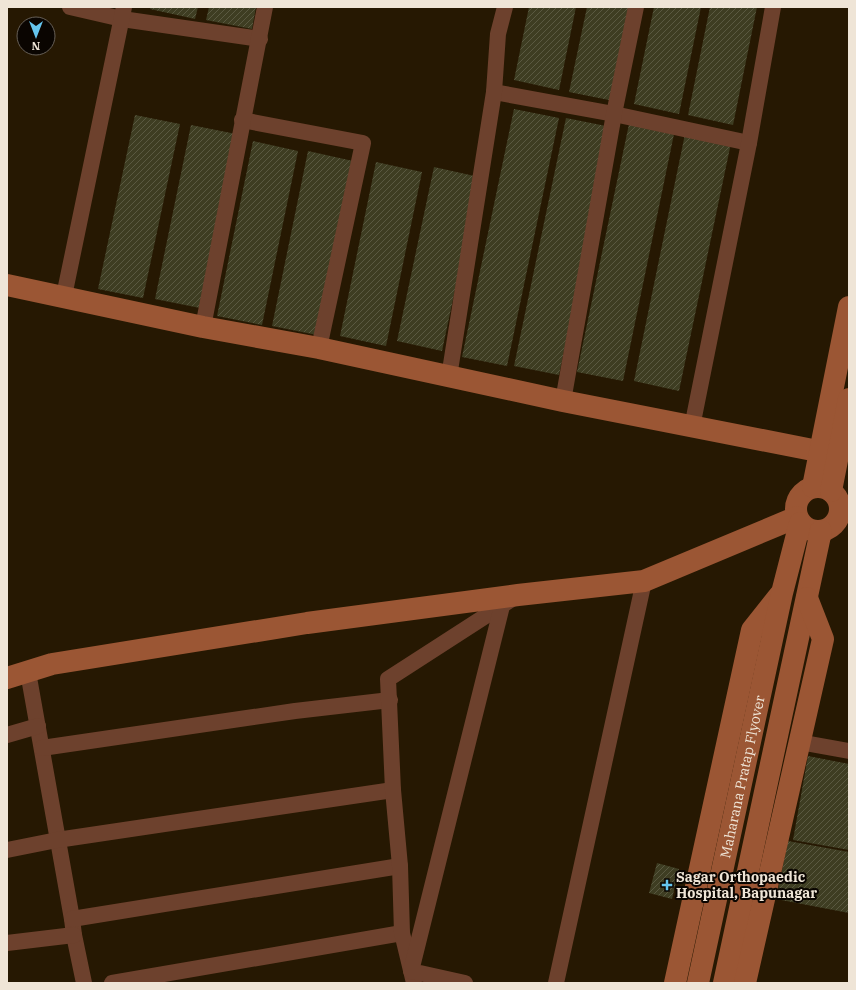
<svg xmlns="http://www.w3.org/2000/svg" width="856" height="990" font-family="'IBM Plex Serif',serif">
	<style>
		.building { fill: url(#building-hatch) }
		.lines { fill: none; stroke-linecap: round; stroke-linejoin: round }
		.street { stroke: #6d412d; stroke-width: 16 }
		.secondary { stroke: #9b5634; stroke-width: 22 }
		.poi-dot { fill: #65c5ee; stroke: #0a0501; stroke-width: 1.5 }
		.labels { text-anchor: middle; stroke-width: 4; stroke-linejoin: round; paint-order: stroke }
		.street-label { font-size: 14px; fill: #efe5d7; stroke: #0a0501 }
		.poi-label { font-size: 14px; font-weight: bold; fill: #efe5d7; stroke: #0a0501; text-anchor: start }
	</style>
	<defs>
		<pattern id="building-hatch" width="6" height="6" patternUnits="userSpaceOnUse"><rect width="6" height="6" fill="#3e3d22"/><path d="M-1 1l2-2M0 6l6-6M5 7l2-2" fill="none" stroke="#5a5941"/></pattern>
	</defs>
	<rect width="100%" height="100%" fill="#261802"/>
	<g class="building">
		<polygon points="151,7 198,7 195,19 150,9"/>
		<polygon points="209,7 256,7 252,29 206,20"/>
		<polygon points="529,7 576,7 559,90 514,80"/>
		<polygon points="587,7 634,7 614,101 569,92"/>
		<polygon points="654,7 701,7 679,114 634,104"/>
		<polygon points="710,7 757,7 733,125 688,115"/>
		<polygon points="514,109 559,118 507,366 462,357"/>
		<polygon points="135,115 180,124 143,298 98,289"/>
		<polygon points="566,118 611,127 559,375 514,366"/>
		<polygon points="629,124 674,134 623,381 577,372"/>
		<polygon points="191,125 236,134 200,308 155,299"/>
		<polygon points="685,134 731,143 679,391 634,381"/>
		<polygon points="253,141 298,151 262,325 217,316"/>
		<polygon points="308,151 353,161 317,335 272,326"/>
		<polygon points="376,162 422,172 386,346 340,336"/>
		<polygon points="434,167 479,177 442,351 397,341"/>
		<polygon points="808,756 849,764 849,850 793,840"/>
		<polygon points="788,841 849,852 849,913 776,899"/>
		<polygon points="657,863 679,869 672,899 649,893"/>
	</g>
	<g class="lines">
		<g class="street">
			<polyline points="70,7 122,19 260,39"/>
			<polyline points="494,92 614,114 749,143"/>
			<polyline points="242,120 363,143 319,348"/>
			<polyline points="64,296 124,7"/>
			<polyline points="203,327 265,7"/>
			<polyline points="449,377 494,92 498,34 505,7"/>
			<polyline points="563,401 614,114 636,7"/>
			<polyline points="692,427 749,143 773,7"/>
			<polyline points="28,672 72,919 74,935 84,983"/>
			<polyline points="7,735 38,726"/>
			<polyline points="799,742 849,751"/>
			<polyline points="42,748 295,711 390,700"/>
			<polyline points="7,850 57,840 393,790"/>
			<polyline points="72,919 400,866"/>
			<polyline points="7,943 74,935"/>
			<polyline points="112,983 402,933"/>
			<polyline points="414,983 402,933 400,866 393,790 388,679 515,597"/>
			<polyline points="465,983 411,971 502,606"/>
			<polyline points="556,983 644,581"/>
		</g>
		<g class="secondary">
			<polyline points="7,285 203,327 319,348 563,401 838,455"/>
			<circle cx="818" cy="509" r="22"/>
			<polyline points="813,487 849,307"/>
			<polyline points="831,491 849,399"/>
			<polyline points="7,678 52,664 307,623 518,595 644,581 797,517"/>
			<polyline points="675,983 752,630 779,596"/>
			<path id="s1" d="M698,983L782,593L800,523"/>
			<polyline points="724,983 821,531"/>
			<polyline points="745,983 823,639 807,598"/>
		</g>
	</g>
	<path class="poi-dot" d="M665 879h4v4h4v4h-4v4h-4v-4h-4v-4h4z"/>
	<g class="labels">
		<g class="street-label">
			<text dy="5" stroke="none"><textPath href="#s1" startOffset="211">Maharana Pratap Flyover</textPath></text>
		</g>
		<g class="poi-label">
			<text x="676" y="882">Sagar Orthopaedic<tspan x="676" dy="16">Hospital, Bapunagar</tspan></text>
		</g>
	</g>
	<rect width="856" height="990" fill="none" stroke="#efe5d7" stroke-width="16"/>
	<g transform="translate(36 36) rotate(180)"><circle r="19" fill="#0a0501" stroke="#665f57"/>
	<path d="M0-3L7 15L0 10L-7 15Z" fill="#65c5ee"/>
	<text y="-6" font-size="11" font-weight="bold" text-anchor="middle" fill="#efe5d7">N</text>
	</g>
</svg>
